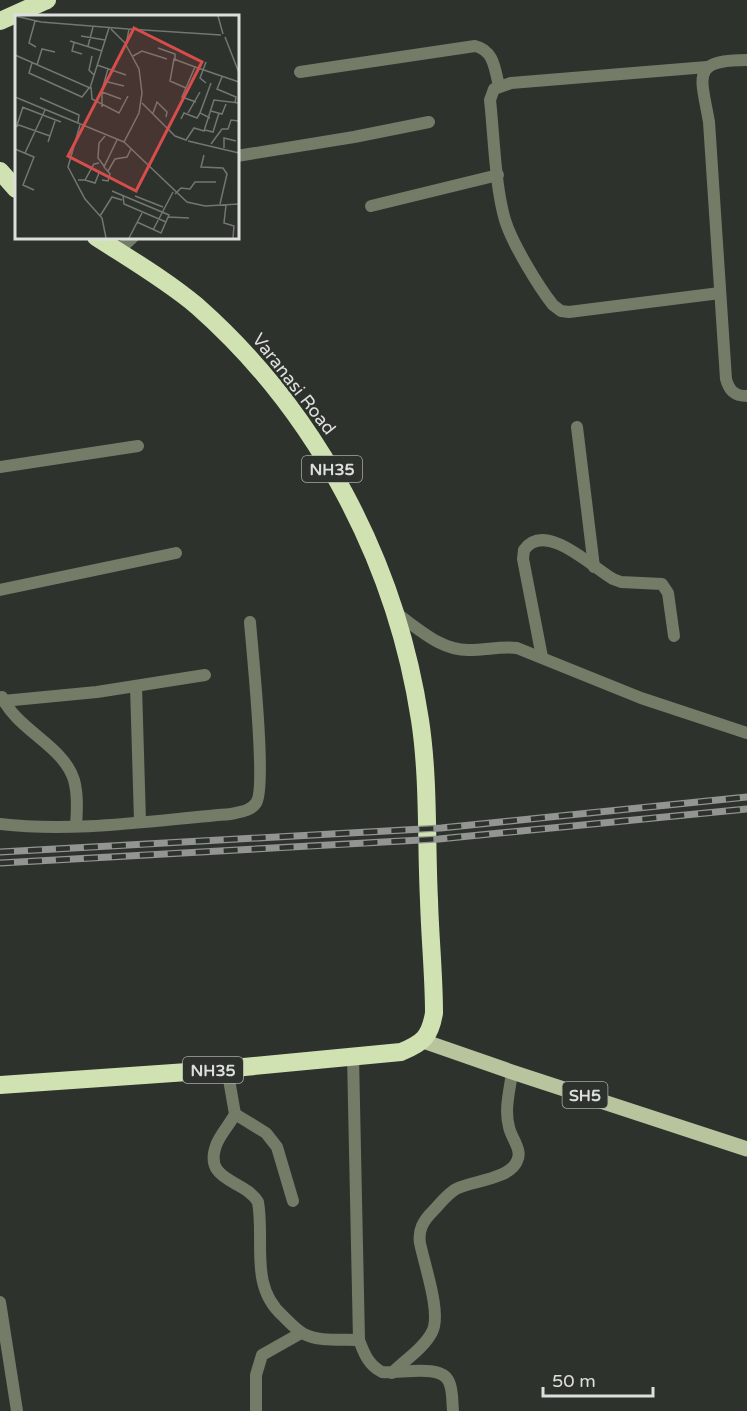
<svg xmlns="http://www.w3.org/2000/svg" width="747" height="1411" font-family="'Varela Round',sans-serif">
	<style>
		.lines { fill: none; stroke-linecap: round; stroke-linejoin: round }
		.street { stroke: #747b67; stroke-width: 12 }
		.primary { stroke: #b7c49d; stroke-width: 15 }
		.highway { stroke: #d1e2b2; stroke-width: 18 }
		.rail-casing { stroke: #929591; stroke-width: 7 }
		.rail { stroke: #2d322c; stroke-width: 4.5; stroke-dasharray: 14; stroke-linecap: butt }
		.labels { text-anchor: middle; stroke-width: 4.5; stroke-linejoin: round; paint-order: stroke }
		.shield { fill: #2d322c; stroke: #a8aba6; stroke-width: 1.5 }
		.shield-label { font-size: 16px; font-weight: bold; fill: #dcdfdb }
		.street-label { font-size: 18px; fill: #dcdfdb; stroke: #2d322c }
		.inset-road { fill: none; stroke: #737772; stroke-width: 1.5 }
		.view { fill: #d74d4c; fill-opacity: 0.15; stroke: #d74d4c; stroke-width: 3 }
		.inset-edge { fill: none; stroke: #dcdfdb; stroke-width: 3 }
	</style>
	<rect width="100%" height="100%" fill="#2d322c"/>
	<g class="lines">
		<g class="street">
			<path d="M747,60C690,60 701,76 709,122L726,379C729,390 734,396 747,396"/>
			<path d="M707,67L511,83L494,89L490,100C494,136 495,186 505,220C512,243 538,286 553,305L561,311L569,312L720,293"/>
			<path d="M300,72L475,46C494,50 495,70 499,86"/>
			<polyline points="237,156 354,137 429,122"/>
			<polyline points="371,206 498,175"/>
			<polyline points="118,251 133,237"/>
			<polyline points="577,427 594,567"/>
			<polyline points="0,467 138,446"/>
			<polyline points="0,590 176,553"/>
			<path d="M396,613C419,629 441,651 470,650C486,650 502,646 517,648L641,698L747,733"/>
			<path d="M542,657L523,559L524,550C545,520 592,567 613,579L621,582L662,584L668,593L674,636"/>
			<polyline points="136,686 140,821"/>
			<path d="M2,697C18,731 63,745 74,780C78,795 77,811 76,826"/>
			<polyline points="3,701 97,692 205,675"/>
			<path d="M0,824C75,833 156,820 231,814C240,812 251,811 256,803C267,789 252,648 250,622"/>
			<path d="M353,1056L359,1340C364,1353 368,1365 382,1372C400,1374 442,1363 449,1382C453,1390 452,1402 453,1411"/>
			<path d="M227,1068L235,1114C230,1124 222,1132 217,1143C201,1182 245,1179 258,1202C265,1242 249,1286 283,1316C289,1322 296,1330 304,1334C319,1342 342,1339 359,1340"/>
			<polyline points="235,1114 266,1133 277,1147 293,1201"/>
			<polyline points="0,1302 17,1411"/>
			<path d="M392,1373C405,1360 424,1348 432,1332C442,1314 424,1264 420,1243C418,1230 423,1221 433,1211C440,1204 447,1194 456,1189C472,1181 510,1179 517,1161C523,1150 511,1138 509,1127C504,1109 510,1090 512,1072"/>
			<polyline points="256,1411 256,1375 262,1355 301,1333"/>
		</g>
		<polyline class="primary" points="423,1041 512,1072 747,1149"/>
		<g class="highway">
			<polyline points="0,21 47,0"/>
			<polyline points="0,171 16,189"/>
			<path d="M0,1085L202,1071L401,1052C423,1043 430,1037 434,1013C434,975 430,938 429,900C426,840 429,779 420,720C396,562 317,412 197,306C166,280 130,259 96,237"/>
		</g>
		<g class="rail-casing">
			<g id="rail">
				<polyline points="0,852 441,828 747,797"/>
				<polyline points="0,863 439,839 747,809"/>
			</g>
		</g>
		<use href="#rail" class="rail"/>
	</g>
	<g class="labels">
		<g class="shield">
			<rect x="302" y="456" width="60" height="26" rx="4.5"/>
			<rect x="183" y="1057" width="60" height="26" rx="4.5"/>
			<rect x="562.5" y="1082" width="45" height="26" rx="4.5"/>
		</g>
		<g class="shield-label">
			<text x="332" y="475">NH35</text>
			<text x="213" y="1076">NH35</text>
			<text x="585" y="1101">SH5</text>
		</g>
		<g class="street-label">
			<text transform="translate(294 384) rotate(52)" y="6">Varanasi Road</text>
		</g>
	</g>
	<g transform="translate(15 15)">
		<rect width="224" height="224" fill="#2d322c"/>
		<path class="inset-road" d="M0,1L26,7L113,14M203,1L208,19M20,6L14,28L21,32M96,14L110,28M66,21L90,25M210,22L224,58M55,26L87,36M59,28L57,36L67,39M73,31L78,12M143,33L160,39V44M0,40L75,73L94,13M77,41L74,55L79,60M118,41L127,36L152,44M17,48L14,58L67,82L74,73M22,50L27,34L40,37M82,50L111,60M207,62L202,74L221,82L220,88M89,66L109,71M191,68L185,63L191,47M76,72L77,84L104,98L113,81M171,73L155,66L159,44L180,52M87,77L106,84M0,82L109,127L124,98L127,78L124,54L111,30L114,14L206,20M25,83L64,100L63,107M181,87L167,82L180,52L224,67M127,88L160,121L171,125L179,113L189,116L199,85L224,88M7,92L46,107M87,92V75L93,54M196,96L207,99L211,89M138,98L142,87L152,97L151,102M173,98L185,77M195,103L185,98L196,68M166,104L169,98L182,103L185,98M2,110L8,92M65,110L53,152L70,184L87,203L91,223M0,112L4,110L35,121M190,115L198,117L204,98M173,126L224,138M33,127L40,106M109,127L172,187L190,191L224,189M196,129L207,114H213L216,105L224,106M209,133V123L221,126M0,134L19,142L8,170L19,175M10,138L30,95M189,140L186,152L208,153L212,159L205,189M89,151L83,143L84,128L90,121M93,156L100,144L112,142L116,134M63,165H70L79,149L84,148M70,165L80,168L84,158M87,165L93,166L95,159L89,152L102,125M97,176L154,200L146,218L122,207M160,179L166,173L175,174L180,167H201M108,181L109,189L151,207M120,181L148,192M211,190L209,208L219,211L218,223M85,201L97,182L107,185M153,202L174,203M138,215L158,177M114,223L127,198"/>
		<path class="view" d="M119,13L187,47L121,176L53,141Z"/>
		<rect width="224" height="224" class="inset-edge"/>
	</g>
	<path d="M543 1387v9h110v-9" fill="none" stroke="#dcdfdb" stroke-width="3"/>
	<text x="552" y="1387" font-size="18" fill="#dcdfdb" stroke="#2d322c" stroke-width="4.5" paint-order="stroke">50 m</text>
</svg>
